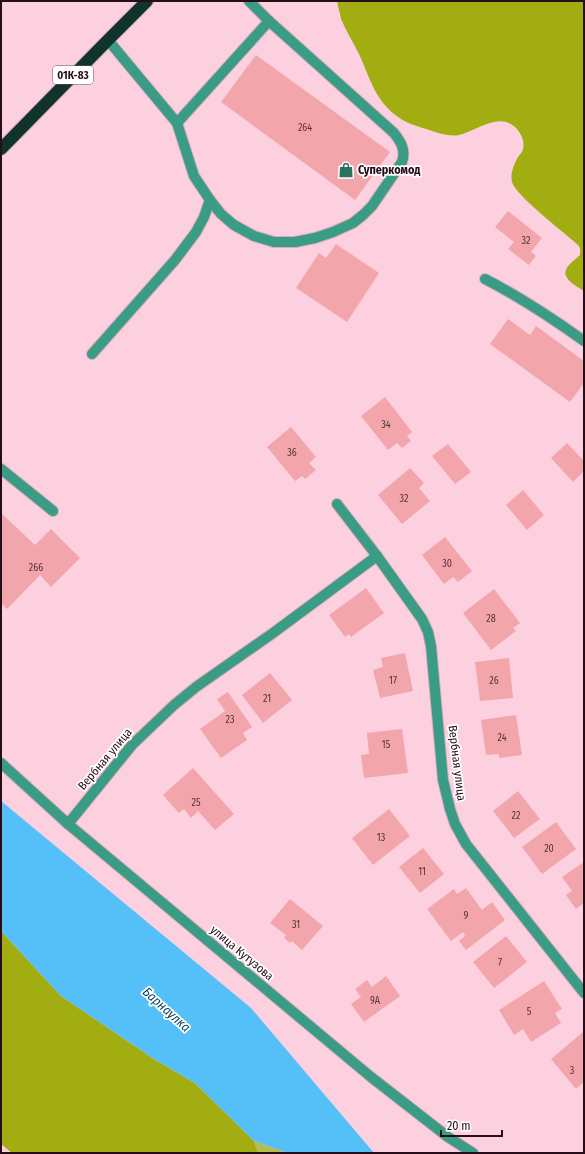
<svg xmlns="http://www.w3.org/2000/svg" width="585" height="1154" font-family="'Fira Sans Condensed',sans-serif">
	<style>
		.green { fill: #b2bd4e }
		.forest { fill: #a1ad11 }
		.water { fill: #55c0f8 }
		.building { fill: #f2a5ab }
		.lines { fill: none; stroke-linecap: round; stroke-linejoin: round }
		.minor-casing { stroke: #d6adbc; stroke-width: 12 }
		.highway-casing { stroke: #d6adbc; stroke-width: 14 }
		.minor { stroke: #3a9c84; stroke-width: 10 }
		.highway { stroke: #10332b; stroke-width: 12 }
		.labels { text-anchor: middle; stroke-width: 3.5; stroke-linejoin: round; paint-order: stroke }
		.number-label { font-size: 10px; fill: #59333d }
		.shield { fill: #fff; stroke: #67565d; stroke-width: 1 }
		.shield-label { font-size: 11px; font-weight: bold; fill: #260d18 }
		.poi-label { font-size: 12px; font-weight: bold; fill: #260d18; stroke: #fff; text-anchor: start }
		.street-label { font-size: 12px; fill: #260d18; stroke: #fff }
		.water-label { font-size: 13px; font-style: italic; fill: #003f5b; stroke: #fff }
	</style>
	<rect width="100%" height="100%" fill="#fdd0e0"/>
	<polygon class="green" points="254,1141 288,1153 258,1153"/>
	<g class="forest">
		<path d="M337,1H584V291C578,287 562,279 566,270C568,264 576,259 580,255V248L578,245C565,233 516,196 512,182C510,174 514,164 518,157C520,154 523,152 523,149C525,141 521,133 515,127C498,112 477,131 459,135C449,137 439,133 429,130C420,127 409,124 401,119C375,102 371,80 359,54C353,42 346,31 341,19C340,13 338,7 337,1Z"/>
		<polygon points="1,931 61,996 154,1059 195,1083 254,1141 258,1153 12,1153 1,1144"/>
	</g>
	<polygon class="water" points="1,801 251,1008 374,1153 288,1153 254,1141 195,1083 154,1059 61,996 1,931"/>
	<g class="building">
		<polygon points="256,55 390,152 355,200 221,102"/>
		<polygon points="508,211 542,238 531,252 536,256 529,265 508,249 514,242 495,227"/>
		<polygon points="336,244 379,273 347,322 296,288 319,253 326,258"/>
		<polygon points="508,319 530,335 536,326 584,361 584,383 570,402 490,344"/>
		<polygon points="385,397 412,432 407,436 411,441 402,448 397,443 388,450 361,416"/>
		<polygon points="291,427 316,457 309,463 316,470 305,479 302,476 295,481 267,447"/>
		<polygon points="567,443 584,461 584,471 573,482 551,458"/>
		<polygon points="448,444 471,472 455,484 432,456"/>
		<polygon points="410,468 424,483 419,488 430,501 402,524 378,495"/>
		<polygon points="523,490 544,515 527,530 506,505"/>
		<polygon points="1,513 35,545 51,529 80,558 51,587 40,575 7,609 1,603"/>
		<polygon points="445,537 472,571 458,582 453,577 444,584 422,555"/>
		<polygon points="366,588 384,613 351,637 349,634 345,637 329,615"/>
		<polygon points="494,589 520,623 513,628 516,631 491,650 463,613"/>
		<polygon points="405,653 413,691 380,698 373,670 383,667 381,658"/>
		<polygon points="509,658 513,698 480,701 475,662"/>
		<polygon points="270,673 292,700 263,723 242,695"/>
		<polygon points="228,692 252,727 243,733 247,740 221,758 200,729 225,711 217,699"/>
		<polygon points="516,715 522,755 499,758 499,754 486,755 481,720"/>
		<polygon points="402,729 408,773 364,778 361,755 369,754 367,733"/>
		<polygon points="193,768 234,814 215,830 198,811 191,818 184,809 179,813 163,795"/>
		<polygon points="518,791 540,819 514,838 493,811"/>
		<polygon points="389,809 410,836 373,865 352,838"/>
		<polygon points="556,822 576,849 542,874 522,847"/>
		<polygon points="423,848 444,874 420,893 399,867"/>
		<polygon points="584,862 584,903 576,909 566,895 572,891 562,877"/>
		<polygon points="466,888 482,910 492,902 505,920 466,950 459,941 465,936 463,932 451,941 427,909 454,889 457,894"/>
		<polygon points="290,899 323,926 302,950 292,941 290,943 284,938 286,935 270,923"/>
		<polygon points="506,936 527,962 494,988 473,962"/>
		<polygon points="386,976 400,996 364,1022 351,1004 361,997 355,989 367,980 372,987"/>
		<polygon points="544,981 562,1009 555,1013 561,1023 531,1042 523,1029 514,1035 499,1010"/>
		<polygon points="583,1032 584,1082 576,1089 551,1059"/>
	</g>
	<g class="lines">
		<g class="minor-casing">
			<g id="minor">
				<path d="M108,40L177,123L194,176L210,200L221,214L234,225L254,236L274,242H295L315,238L333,232L353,223L363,215L372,206L402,162C406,150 401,142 394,133L269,21L249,1"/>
				<polyline points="177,123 269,21"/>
				<path d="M485,279C520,297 552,318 584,341"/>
				<polyline points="92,354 175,260 196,232 204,217 210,200"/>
				<polyline points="1,469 53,511"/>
				<polyline points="337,504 377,556 422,619 428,632 431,646 443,780 450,809 455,824 466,844 584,993"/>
				<polyline points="1,763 68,824 371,1077 448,1137 473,1153"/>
				<polyline points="68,824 132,745 174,705 196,687 273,633 377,556"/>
			</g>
		</g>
		<g class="highway-casing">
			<polyline id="highway" points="1,149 108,40 147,1"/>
		</g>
		<use href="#minor" class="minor"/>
		<use href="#highway" class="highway"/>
	</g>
	<defs>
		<g id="shop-bare" transform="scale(1.2)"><path d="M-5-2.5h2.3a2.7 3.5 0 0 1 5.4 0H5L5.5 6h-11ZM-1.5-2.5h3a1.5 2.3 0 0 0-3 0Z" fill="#2e7060" stroke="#fff" stroke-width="2.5" paint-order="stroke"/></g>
	</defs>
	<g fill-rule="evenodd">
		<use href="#shop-bare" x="346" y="170"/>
	</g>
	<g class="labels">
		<g class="number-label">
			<text x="305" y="131">264</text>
			<text x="526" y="244">32</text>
			<text x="386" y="428">34</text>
			<text x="292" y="456">36</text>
			<text x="404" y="502">32</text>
			<text x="447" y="567">30</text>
			<text x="36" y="571">266</text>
			<text x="491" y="622">28</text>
			<text x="393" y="684">17</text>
			<text x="494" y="684">26</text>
			<text x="267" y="702">21</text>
			<text x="230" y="723">23</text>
			<text x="502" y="741">24</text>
			<text x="386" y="748">15</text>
			<text x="196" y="806">25</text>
			<text x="516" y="819">22</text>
			<text x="381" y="841">13</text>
			<text x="549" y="852">20</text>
			<text x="422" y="875">11</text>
			<text x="466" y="919">9</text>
			<text x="296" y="928">31</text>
			<text x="500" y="966">7</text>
			<text x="375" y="1004">9А</text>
			<text x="529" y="1015">5</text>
			<text x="572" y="1074">3</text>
		</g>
		<rect class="shield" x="53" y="66" width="40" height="18" rx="3"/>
		<g class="shield-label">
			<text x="73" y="79">01К-83</text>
		</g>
		<g class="poi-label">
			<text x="358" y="174">Суперкомод</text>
		</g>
		<g class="street-label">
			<text transform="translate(105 759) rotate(-50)" y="4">Вербная улица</text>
			<text transform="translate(457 763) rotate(83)" y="4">Вербная улица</text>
			<text transform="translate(242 953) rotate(40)" y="4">улица Кутузова</text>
		</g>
		<g class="water-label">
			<text transform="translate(167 1009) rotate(42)" y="5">Барнаулка</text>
		</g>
	</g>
	<rect width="585" height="1154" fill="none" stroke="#260d18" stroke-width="4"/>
	<path d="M441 1130v6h61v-6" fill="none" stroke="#260d18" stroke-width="2"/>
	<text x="447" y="1130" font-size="12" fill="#260d18" stroke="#ffffff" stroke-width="3" paint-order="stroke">20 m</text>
</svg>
